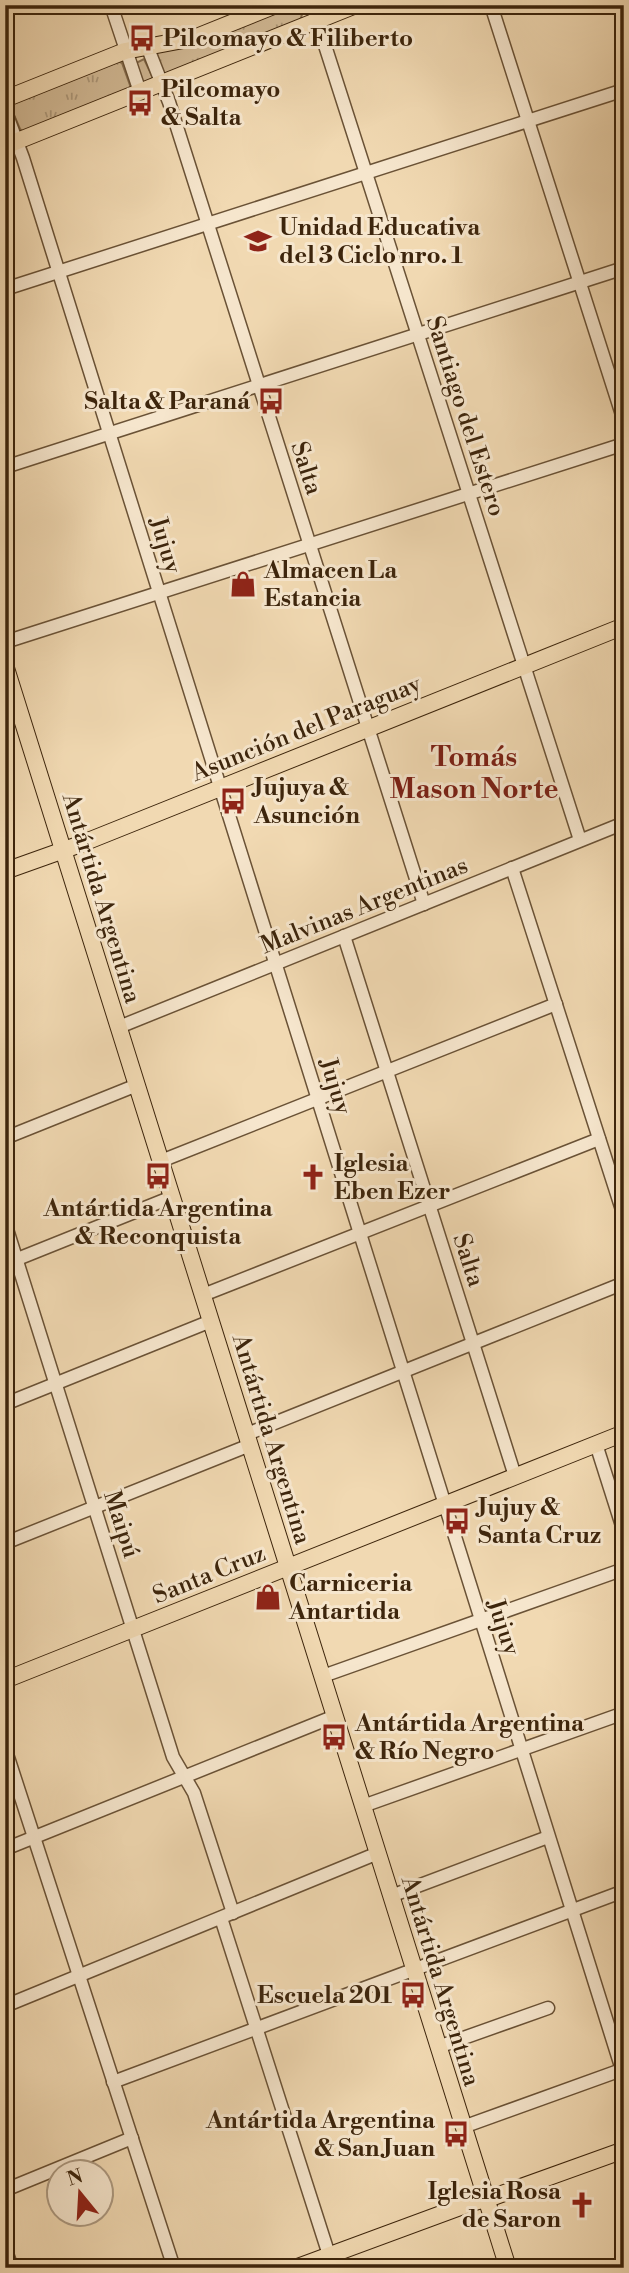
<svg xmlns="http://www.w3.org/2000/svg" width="629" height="2273" font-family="'Libre Bodoni',serif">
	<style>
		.grass { fill: url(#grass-tufts); stroke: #887051; stroke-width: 2 }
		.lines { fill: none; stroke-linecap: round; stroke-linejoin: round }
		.minor-casing { stroke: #6a5236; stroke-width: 15 }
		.major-casing { stroke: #3d250c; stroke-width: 18 }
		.minor { stroke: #f6e6cd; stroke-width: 12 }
		.major { stroke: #f1d9b2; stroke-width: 16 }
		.labels { text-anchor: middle; stroke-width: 6; stroke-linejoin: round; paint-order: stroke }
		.poi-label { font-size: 24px; font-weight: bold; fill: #3d250c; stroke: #f6e6cd; text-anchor: start }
		.street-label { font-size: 24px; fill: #3d250c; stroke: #f6e6cd }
		.quarter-label { font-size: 28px; font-weight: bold; fill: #7a1f14; stroke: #f6e6cd }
	</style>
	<defs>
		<pattern id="grass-tufts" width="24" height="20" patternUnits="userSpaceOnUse" patternTransform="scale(1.75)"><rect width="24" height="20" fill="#d2ba96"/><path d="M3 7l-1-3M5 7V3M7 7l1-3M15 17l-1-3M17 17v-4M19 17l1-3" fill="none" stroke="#ac9779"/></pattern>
	</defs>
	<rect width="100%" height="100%" fill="#f1d9b2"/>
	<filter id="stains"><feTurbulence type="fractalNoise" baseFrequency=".00286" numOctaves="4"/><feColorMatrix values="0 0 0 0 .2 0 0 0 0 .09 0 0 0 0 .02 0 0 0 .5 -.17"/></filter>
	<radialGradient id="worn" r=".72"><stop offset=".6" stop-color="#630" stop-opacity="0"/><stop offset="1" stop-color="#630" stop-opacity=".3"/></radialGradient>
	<g class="grass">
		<polygon points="293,6 298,6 303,11 300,21 165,74 163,73 156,54 157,52 204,42"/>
		<polygon points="144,59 153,78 145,83 142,82 136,63"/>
		<polygon points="118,61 122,63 131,88 24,132 20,129 11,108 14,103"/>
	</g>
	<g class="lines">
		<g class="minor-casing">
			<g id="minor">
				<polyline points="111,5 140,92"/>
				<polyline points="312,5 580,840"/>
				<polyline points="491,5 624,421"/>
				<polyline points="147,46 169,102 424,904"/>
				<polyline points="5,110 23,158 624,2076"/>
				<polyline points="5,289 624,90"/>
				<polyline points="5,467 624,268"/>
				<polyline points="5,642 624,444"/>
				<polyline points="512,868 624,1216"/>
				<polyline points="344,936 515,1476"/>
				<polyline points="119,1027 624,823"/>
				<polyline points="5,1138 137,1085"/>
				<polyline points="161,1161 556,1004"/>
				<polyline points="5,1223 173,1757 194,1793 233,1913"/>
				<polyline points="5,1264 172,1197"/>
				<polyline points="203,1295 599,1139"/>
				<polyline points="5,1404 211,1321"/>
				<polyline points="247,1434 624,1283"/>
				<polyline points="596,1444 624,1532"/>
				<polyline points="5,1543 250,1445"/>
				<polyline points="323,1676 624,1569"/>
				<polyline points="5,1748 174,2268"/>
				<polyline points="363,1806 624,1713"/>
				<polyline points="5,1849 335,1716"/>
				<polyline points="391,1896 548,1837"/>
				<polyline points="221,1918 329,2255"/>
				<polyline points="5,2006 378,1853"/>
				<polyline points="438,2047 548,2008"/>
				<polyline points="113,2082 624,1891"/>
				<polyline points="463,2127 624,2069"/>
				<polyline points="5,2190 132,2138"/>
				<polyline points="5,2248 12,2268"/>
				<polyline points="337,2252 342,2268"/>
			</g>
		</g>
		<g class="major-casing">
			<g id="major">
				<polyline points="5,99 125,51 194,38 276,5"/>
				<polyline points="5,146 356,5"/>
				<polyline points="5,665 508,2268"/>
				<polyline points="5,871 78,845 624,626"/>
				<polyline points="5,1680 624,1433"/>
				<polyline points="295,2268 471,2203 496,2196 624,2150"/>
			</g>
		</g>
		<use href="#minor" class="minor"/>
		<use href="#major" class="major"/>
	</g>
	<defs>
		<g id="bus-bare" transform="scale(2.1)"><path d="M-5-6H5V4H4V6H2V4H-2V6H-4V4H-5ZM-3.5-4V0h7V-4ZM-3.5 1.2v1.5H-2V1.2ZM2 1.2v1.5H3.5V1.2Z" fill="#8f2418" stroke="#f6e6cd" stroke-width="2.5" paint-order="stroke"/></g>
		<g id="school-bare" transform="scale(2.1)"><path d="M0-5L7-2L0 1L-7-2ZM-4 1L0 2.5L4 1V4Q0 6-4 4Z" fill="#8f2418" stroke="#f6e6cd" stroke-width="2.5" paint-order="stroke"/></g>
		<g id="shop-bare" transform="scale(2.1)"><path d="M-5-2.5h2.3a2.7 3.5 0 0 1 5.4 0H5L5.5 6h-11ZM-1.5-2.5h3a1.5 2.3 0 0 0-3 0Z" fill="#8f2418" stroke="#f6e6cd" stroke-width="2.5" paint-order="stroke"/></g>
		<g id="church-bare" transform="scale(2.1)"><path d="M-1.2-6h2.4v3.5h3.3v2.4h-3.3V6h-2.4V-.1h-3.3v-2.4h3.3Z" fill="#8f2418" stroke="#f6e6cd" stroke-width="2.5" paint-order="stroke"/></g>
	</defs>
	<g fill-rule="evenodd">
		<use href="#bus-bare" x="142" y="38"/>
		<use href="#bus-bare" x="140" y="103"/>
		<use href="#school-bare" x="258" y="241"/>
		<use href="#bus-bare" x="271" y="401"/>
		<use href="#shop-bare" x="243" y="584"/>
		<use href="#bus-bare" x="233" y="801"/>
		<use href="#bus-bare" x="158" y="1176"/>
		<use href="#church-bare" x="313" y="1177"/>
		<use href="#bus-bare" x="457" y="1521"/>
		<use href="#shop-bare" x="268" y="1597"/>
		<use href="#bus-bare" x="334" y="1737"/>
		<use href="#bus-bare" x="413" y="1995"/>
		<use href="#bus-bare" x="456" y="2134"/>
		<use href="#church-bare" x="582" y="2205"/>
	</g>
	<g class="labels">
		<g class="poi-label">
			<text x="163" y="46">Pilcomayo &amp; Filiberto</text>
			<text x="161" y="97">Pilcomayo<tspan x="161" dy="28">&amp; Salta</tspan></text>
			<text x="279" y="235">Unidad Educativa<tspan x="279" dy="28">del 3 Ciclo nro. 1</tspan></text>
			<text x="250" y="409" text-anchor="end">Salta &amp; Paraná</text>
			<text x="264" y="578">Almacen La<tspan x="264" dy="28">Estancia</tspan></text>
			<text x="254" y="795">Jujuya &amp;<tspan x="254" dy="28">Asunción</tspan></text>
			<text x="334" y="1171">Iglesia<tspan x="334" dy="28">Eben Ezer</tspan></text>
			<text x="158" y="1216" text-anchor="middle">Antártida Argentina<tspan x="158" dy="28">&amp; Reconquista</tspan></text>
			<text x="478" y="1515">Jujuy &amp;<tspan x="478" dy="28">Santa Cruz</tspan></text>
			<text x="289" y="1591">Carniceria<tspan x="289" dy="28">Antartida</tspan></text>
			<text x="355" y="1731">Antártida Argentina<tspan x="355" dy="28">&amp; Río Negro</tspan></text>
			<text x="392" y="2003" text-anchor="end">Escuela 201</text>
			<text x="435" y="2128" text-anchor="end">Antártida Argentina<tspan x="435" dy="28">&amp; San Juan</tspan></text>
			<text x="561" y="2199" text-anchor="end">Iglesia Rosa<tspan x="561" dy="28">de Saron</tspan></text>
		</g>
		<g class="street-label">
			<text transform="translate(466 416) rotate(72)" y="8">Santiago del Estero</text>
			<text transform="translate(307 468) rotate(72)" y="8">Salta</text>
			<text transform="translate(166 545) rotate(73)" y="8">Jujuy</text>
			<text transform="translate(306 728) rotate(-22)" y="8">Asunción del Paraguay</text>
			<text transform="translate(102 898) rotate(73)" y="8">Antártida Argentina</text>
			<text transform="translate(364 905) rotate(-22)" y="8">Malvinas Argentinas</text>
			<text transform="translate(336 1086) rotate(73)" y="8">Jujuy</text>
			<text transform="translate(469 1260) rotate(72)" y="8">Salta</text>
			<text transform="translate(272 1439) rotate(73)" y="8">Antártida Argentina</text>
			<text transform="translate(122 1524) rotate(72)" y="8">Maipú</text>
			<text transform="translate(209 1574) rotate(-22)" y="8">Santa Cruz</text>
			<text transform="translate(504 1627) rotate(72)" y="8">Jujuy</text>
			<text transform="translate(441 1981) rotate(73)" y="8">Antártida Argentina</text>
		</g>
		<g class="quarter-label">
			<text x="474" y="766">Tomás<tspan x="474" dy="32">Mason Norte</tspan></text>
		</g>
	</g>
	<rect width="629" height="2273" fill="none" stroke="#f1d9b2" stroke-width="28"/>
	<rect x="7" y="7" width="615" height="2259" fill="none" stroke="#3d250c" stroke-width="3.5"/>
	<rect x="14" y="14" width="601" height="2245" fill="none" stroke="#3d250c" stroke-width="2"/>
	<g transform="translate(80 2193) rotate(342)"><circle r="33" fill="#f6e6cd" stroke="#ac9980" stroke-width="2"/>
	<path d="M0-5L12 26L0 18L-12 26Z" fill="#8f2418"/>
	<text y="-10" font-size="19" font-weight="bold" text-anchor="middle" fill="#3d250c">N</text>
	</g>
	<rect width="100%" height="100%" filter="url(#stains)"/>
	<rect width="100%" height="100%" fill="url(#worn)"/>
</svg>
